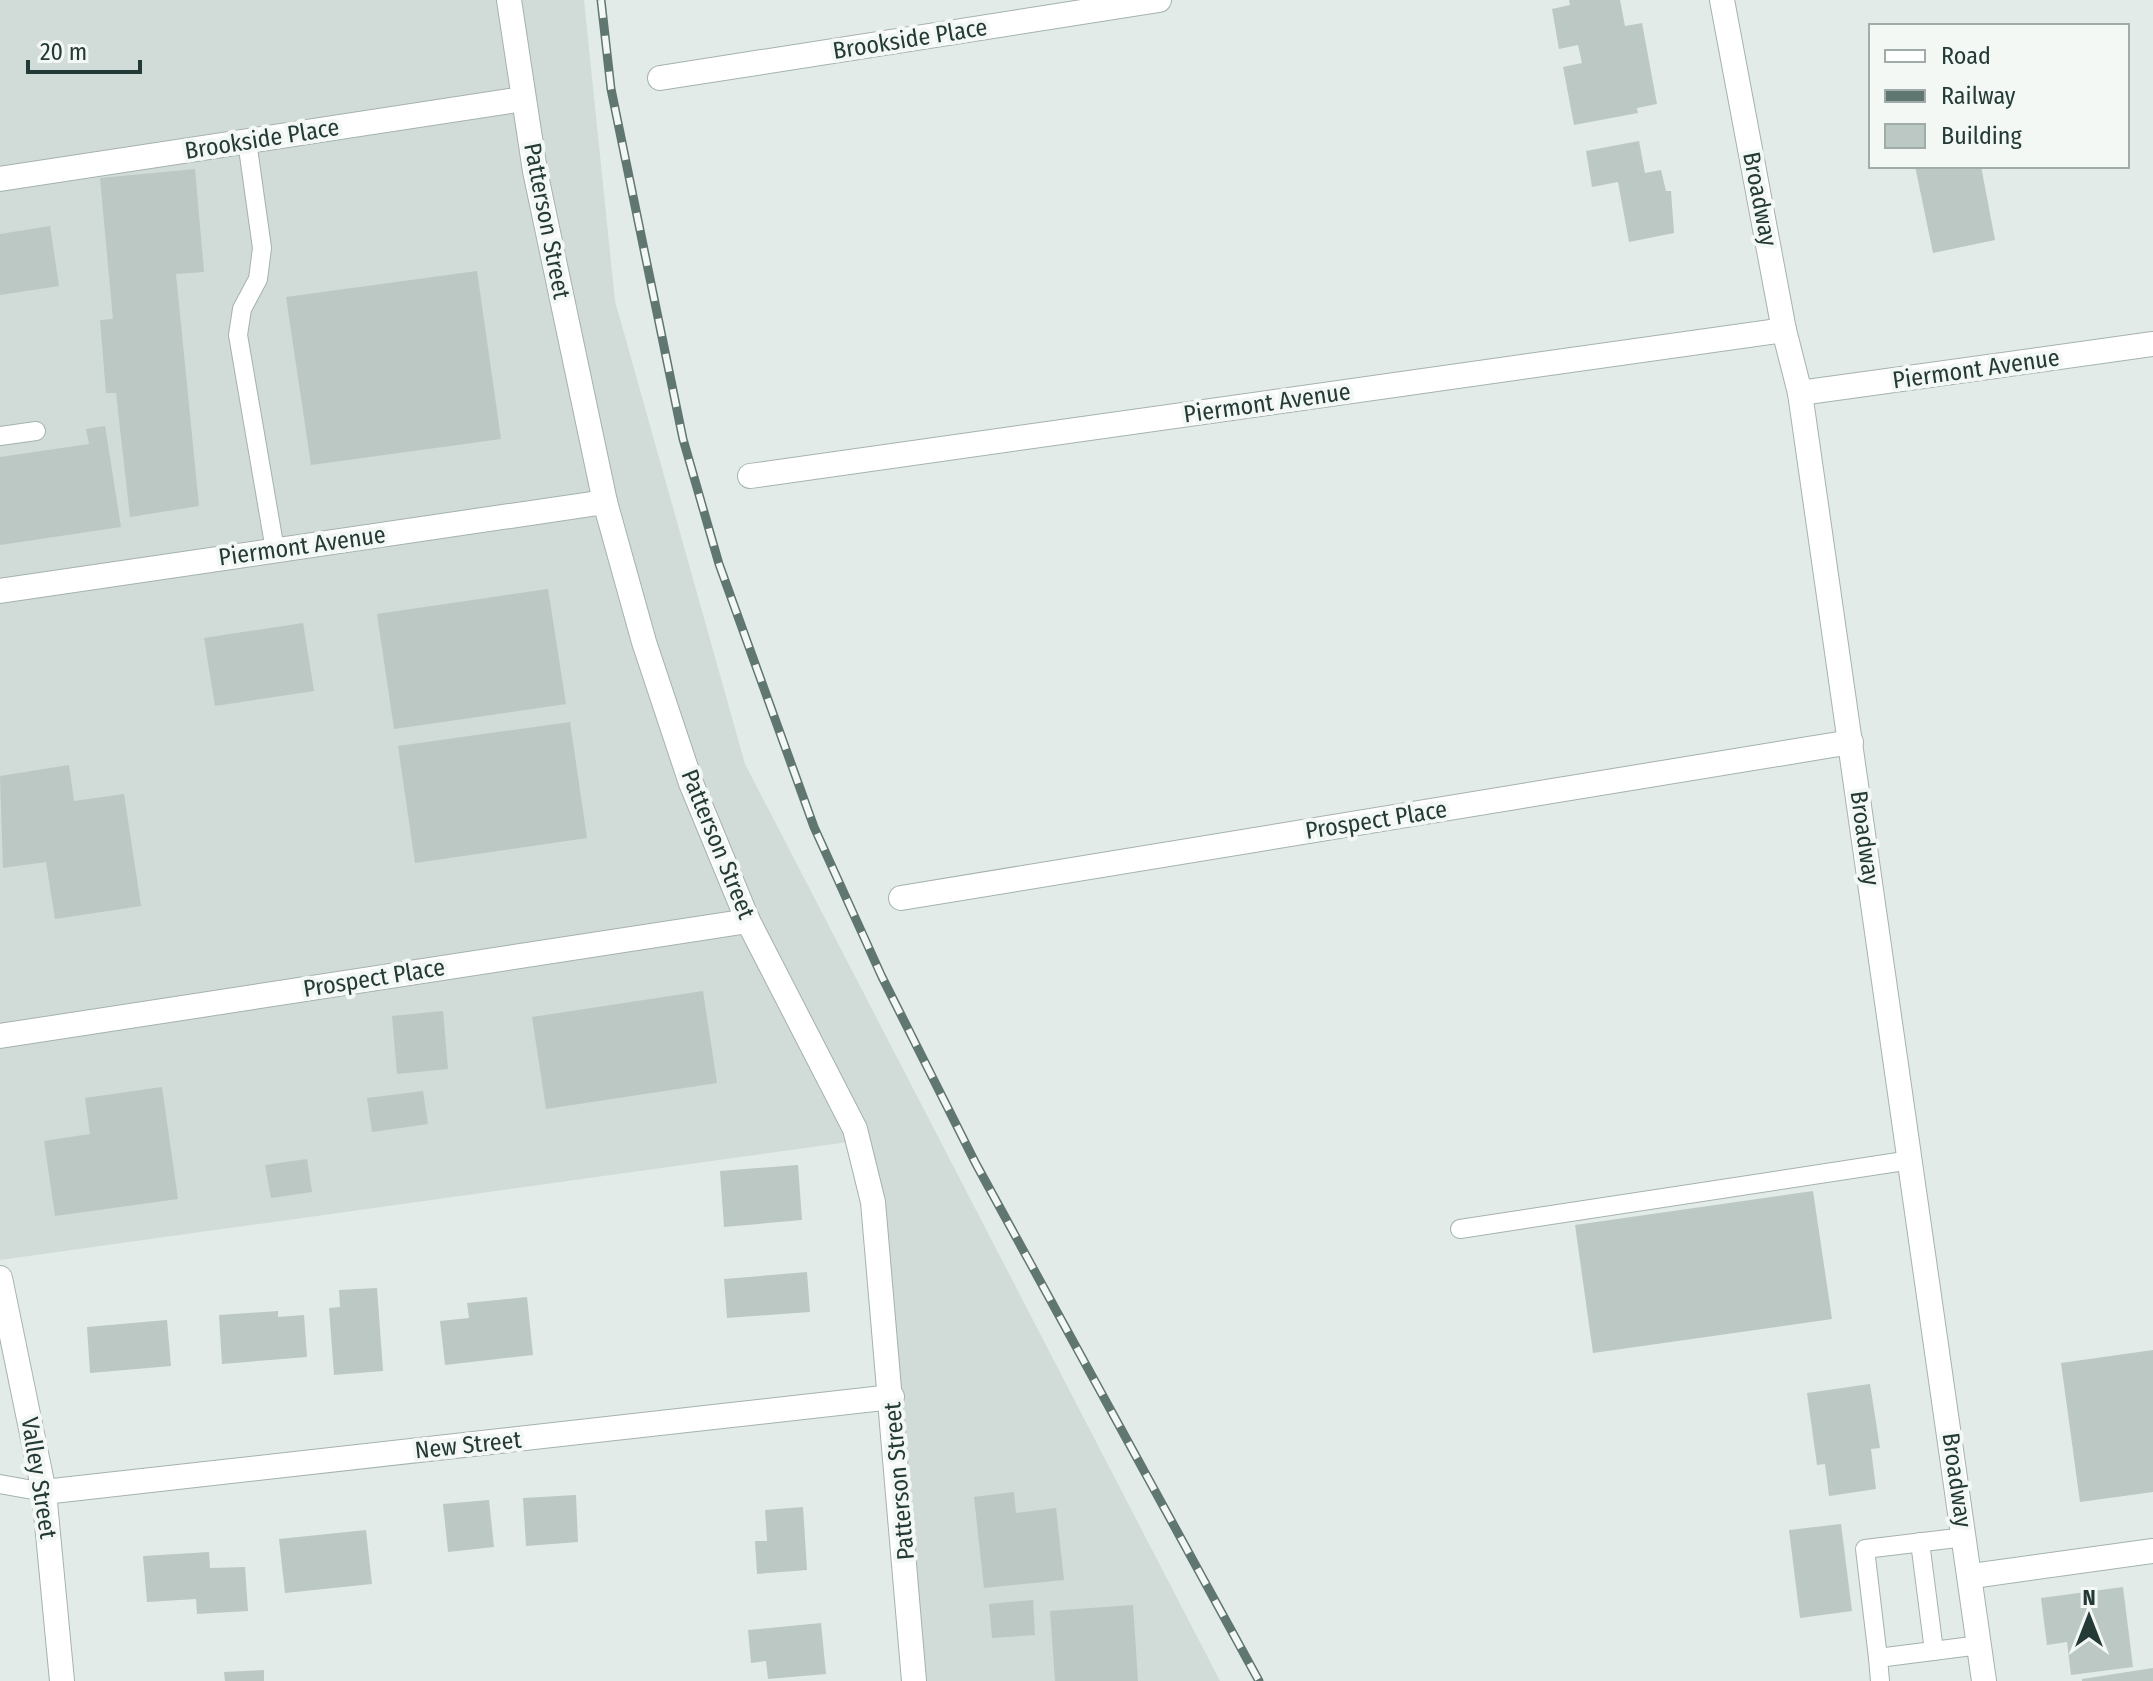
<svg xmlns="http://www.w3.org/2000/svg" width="2153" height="1681" font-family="'Fira Sans Condensed',sans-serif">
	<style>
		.built { fill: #d1dbd7 }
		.building { fill: #bbc8c4 }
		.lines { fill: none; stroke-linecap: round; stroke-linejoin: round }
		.service-casing { stroke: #a5b2af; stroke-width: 20 }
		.minor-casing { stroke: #a5b2af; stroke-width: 26 }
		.tertiary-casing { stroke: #a5b2af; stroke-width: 26 }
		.service { stroke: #fff; stroke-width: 18 }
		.minor { stroke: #fff; stroke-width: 24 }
		.tertiary { stroke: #fff; stroke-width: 24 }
		.rail-casing { stroke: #5f7671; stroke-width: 9 }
		.rail { stroke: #f3f8f5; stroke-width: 6; stroke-dasharray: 18; stroke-linecap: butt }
		.labels { text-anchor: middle; stroke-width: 8; stroke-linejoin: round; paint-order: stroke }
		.street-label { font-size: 24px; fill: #243a36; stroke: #f3f8f5 }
	</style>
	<rect width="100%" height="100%" fill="#e2ebe8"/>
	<polygon class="built" points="0,0 584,0 615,301 745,764 1220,1681 922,1681 862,1140 0,1260"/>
	<g class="building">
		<polygon points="1569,0 1620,0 1625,26 1642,23 1657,104 1637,108 1638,113 1574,125 1563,67 1582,63 1578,45 1559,49 1552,9 1570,5"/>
		<polygon points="1639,141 1645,173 1661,170 1666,191 1671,191 1674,233 1629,242 1618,182 1592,187 1586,151"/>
		<polygon points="1915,166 1981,166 1995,240 1933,253"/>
		<polygon points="195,169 204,272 176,274 199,506 130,517 116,393 106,393 100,320 113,319 100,178"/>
		<polygon points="50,226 59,286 0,295 0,234"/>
		<polygon points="477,271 501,439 311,465 286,297"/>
		<polygon points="105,426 121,527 0,545 0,457 89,444 86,429"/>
		<polygon points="548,589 566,704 394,729 377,614"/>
		<polygon points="303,623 314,691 215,706 204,638"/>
		<polygon points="570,722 587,838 415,863 398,746"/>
		<polygon points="69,765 74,801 124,794 141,906 55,919 46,862 3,868 0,776"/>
		<polygon points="703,991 717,1083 546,1109 532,1017"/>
		<polygon points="443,1011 448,1069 397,1074 392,1016"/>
		<polygon points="162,1087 178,1199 55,1216 44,1141 90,1134 85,1098"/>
		<polygon points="423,1091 428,1124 372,1132 367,1098"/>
		<polygon points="307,1159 312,1192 271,1198 265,1165"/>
		<polygon points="798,1165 802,1220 724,1227 720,1171"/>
		<polygon points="1813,1191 1832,1319 1593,1353 1575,1225"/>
		<polygon points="807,1272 810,1312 727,1318 724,1279"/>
		<polygon points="377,1288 383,1371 334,1375 329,1308 340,1307 339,1290"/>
		<polygon points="527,1297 533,1355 445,1365 440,1321 469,1318 467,1303"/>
		<polygon points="278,1311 278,1317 304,1315 307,1357 222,1364 219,1315"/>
		<polygon points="167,1320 171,1366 90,1373 87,1327"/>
		<polygon points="2153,1350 2153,1492 2080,1502 2061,1363"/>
		<polygon points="1870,1384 1880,1448 1871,1449 1876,1489 1829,1496 1825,1464 1817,1465 1807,1393"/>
		<polygon points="1014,1492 1016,1513 1056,1508 1064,1580 984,1588 974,1497"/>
		<polygon points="576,1495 578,1542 526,1546 523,1498"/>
		<polygon points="489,1500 494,1547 448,1552 443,1504"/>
		<polygon points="803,1507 807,1570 757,1574 755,1541 767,1541 765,1510"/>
		<polygon points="1841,1524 1852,1611 1800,1618 1789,1530"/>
		<polygon points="366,1530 372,1584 285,1593 279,1539"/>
		<polygon points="209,1552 210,1568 245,1567 248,1611 197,1614 196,1599 147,1602 143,1556"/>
		<polygon points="2123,1587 2133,1667 2071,1675 2067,1642 2047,1645 2041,1598"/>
		<polygon points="1033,1600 1035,1635 992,1638 989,1604"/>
		<polygon points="1133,1605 1138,1681 1055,1681 1050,1611"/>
		<polygon points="821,1623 826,1674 768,1679 766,1661 751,1663 748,1630"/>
		<polygon points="2153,1668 2153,1681 2082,1681 2082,1679"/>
		<polygon points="264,1670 264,1681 225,1681 224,1672"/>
	</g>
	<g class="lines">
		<g class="service-casing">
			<g id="service">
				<polyline points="247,141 262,248 258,279 242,309 238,335 275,550"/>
				<polyline points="0,436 36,431"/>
				<polyline points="1460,1229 1911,1160"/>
				<polyline points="0,1484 44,1492"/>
				<polyline points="1965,1537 1865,1549 1878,1658 1980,1645"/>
				<polyline points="1920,1542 1934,1651"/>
				<polyline points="1878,1658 1880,1681"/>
			</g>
		</g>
		<g class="minor-casing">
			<g id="minor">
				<polyline points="509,0 535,171 605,502 644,642 691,783 748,921 855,1129 873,1202 914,1681"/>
				<polyline points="660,78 1159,0"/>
				<polyline points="0,179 523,99"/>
				<polyline points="750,476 1784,330"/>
				<polyline points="0,591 605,502"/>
				<polyline points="901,898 1851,742"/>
				<polyline points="0,1036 748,921"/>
				<polyline points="0,1278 44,1492 62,1681"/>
				<polyline points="44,1492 892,1397"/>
				<polyline points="1972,1576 2153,1551"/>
			</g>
		</g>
		<g class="tertiary-casing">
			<g id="tertiary">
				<polyline points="1722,0 1784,330 1800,393 1984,1681"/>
				<polyline points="1800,393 2153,344"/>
			</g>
		</g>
		<use href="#service" class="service"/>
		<use href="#minor" class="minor"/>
		<use href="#tertiary" class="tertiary"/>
		<g class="rail-casing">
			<polyline id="rail" points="601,0 611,89 683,439 719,564 814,827 882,977 976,1164 1259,1681"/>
		</g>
		<use href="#rail" class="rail"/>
	</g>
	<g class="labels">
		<g class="street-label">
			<text transform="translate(910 39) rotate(-9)" y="8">Brookside Place</text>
			<text transform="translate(262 139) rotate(-9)" y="8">Brookside Place</text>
			<text transform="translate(1760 199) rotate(79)" y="8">Broadway</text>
			<text transform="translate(547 221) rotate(79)" y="8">Patterson Street</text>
			<text transform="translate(1976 369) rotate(-8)" y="8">Piermont Avenue</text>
			<text transform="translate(1267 403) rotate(-8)" y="8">Piermont Avenue</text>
			<text transform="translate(302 546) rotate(-8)" y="8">Piermont Avenue</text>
			<text transform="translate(1376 820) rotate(-9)" y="8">Prospect Place</text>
			<text transform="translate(1865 838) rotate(82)" y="8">Broadway</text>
			<text transform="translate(718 844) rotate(68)" y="8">Patterson Street</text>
			<text transform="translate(374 978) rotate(-9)" y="8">Prospect Place</text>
			<text transform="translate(468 1445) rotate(-6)" y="8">New Street</text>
			<text transform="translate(39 1478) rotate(81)" y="8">Valley Street</text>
			<text transform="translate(1957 1480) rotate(82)" y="8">Broadway</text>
			<text transform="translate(899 1481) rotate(-95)" y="8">Patterson Street</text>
		</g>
	</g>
	<rect x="1869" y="24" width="260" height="144" fill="#f3f8f5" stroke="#a0aca9" stroke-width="2"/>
	<rect x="1885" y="50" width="40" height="12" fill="#ffffff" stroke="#a0aca9" stroke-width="2"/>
	<text x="1941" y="64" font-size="24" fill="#243a36">Road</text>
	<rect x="1885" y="90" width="40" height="12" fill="#5f7671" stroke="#a0aca9" stroke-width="2"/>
	<text x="1941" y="104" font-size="24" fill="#243a36">Railway</text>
	<rect x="1885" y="124" width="40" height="24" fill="#bbc8c4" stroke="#a0aca9" stroke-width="2"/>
	<text x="1941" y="144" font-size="24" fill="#243a36">Building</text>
	<g transform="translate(2089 1617)" stroke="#f3f8f5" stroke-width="6" paint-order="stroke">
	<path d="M0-6L14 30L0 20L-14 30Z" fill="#243a36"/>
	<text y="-12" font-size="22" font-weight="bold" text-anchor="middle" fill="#243a36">N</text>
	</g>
	<path d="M28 60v12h112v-12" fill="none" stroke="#243a36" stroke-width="4"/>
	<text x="40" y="60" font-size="24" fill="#243a36" stroke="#f3f8f5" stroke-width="6" paint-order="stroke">20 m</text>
</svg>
